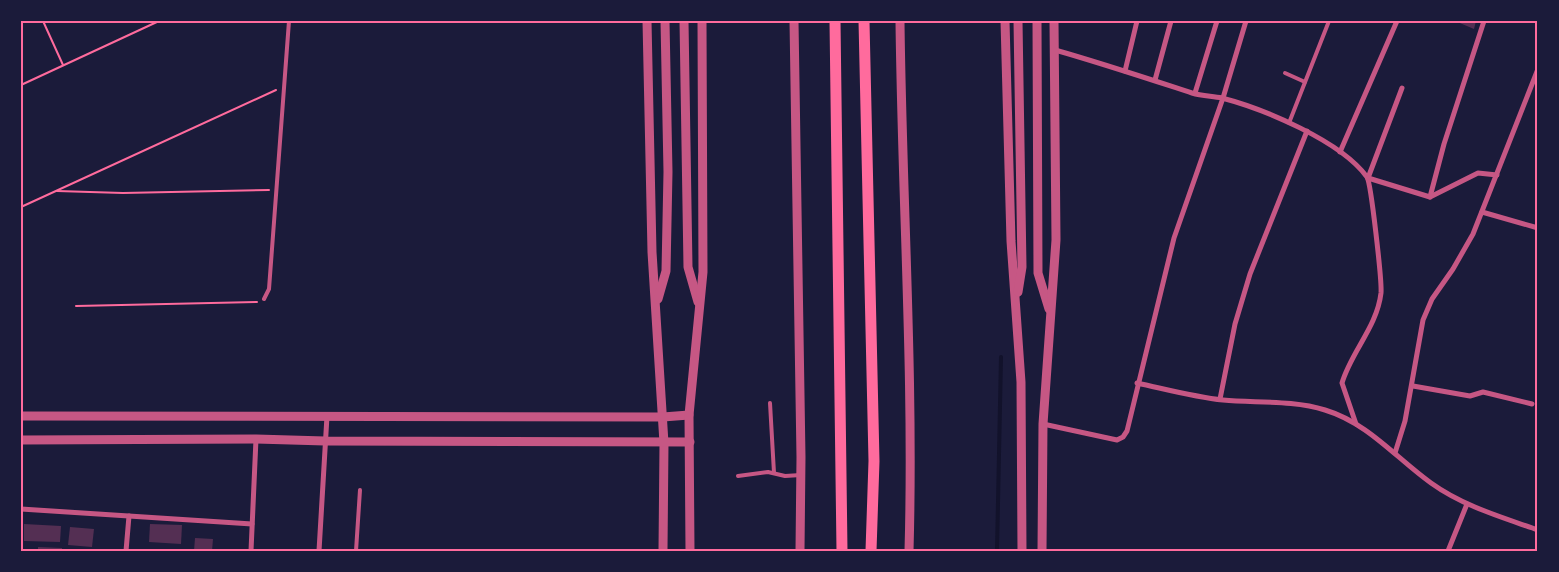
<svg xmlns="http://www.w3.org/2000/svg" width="1559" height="572" font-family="Poppins,sans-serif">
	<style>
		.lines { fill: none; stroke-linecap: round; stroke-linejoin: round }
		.stream { stroke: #12122b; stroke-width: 4 }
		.building { fill: #542f53 }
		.path { stroke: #ff6b9d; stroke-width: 2 }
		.service { stroke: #c65784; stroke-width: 4 }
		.minor { stroke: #c65784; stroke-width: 5 }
		.tertiary { stroke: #c65784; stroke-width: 9 }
		.trunk { stroke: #ff6b9d; stroke-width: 11 }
		.neatline { fill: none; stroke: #ff6b9d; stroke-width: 2 }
	</style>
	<rect width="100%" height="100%" fill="#1b1b3a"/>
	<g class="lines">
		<polyline class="stream" points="997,551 1001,357"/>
	</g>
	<g class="building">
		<polygon points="1455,21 1476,21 1474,29"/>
		<polygon points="24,524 61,526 60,542 24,541"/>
		<polygon points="150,524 182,525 181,544 149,542"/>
		<polygon points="70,527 94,529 92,547 68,545"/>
		<polygon points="195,538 213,539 212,551 194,551"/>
		<polygon points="38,547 62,548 62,551 38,551"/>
	</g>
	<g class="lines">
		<g class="path">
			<polyline points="43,21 63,65"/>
			<polyline points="21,85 159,21"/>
			<polyline points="57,191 123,193 269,190"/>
			<polyline points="21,207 276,90"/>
			<polyline points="76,306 257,302"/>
		</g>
		<g class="service">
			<polyline points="1285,73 1305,82"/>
			<polyline points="1289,123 1329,21"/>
			<polyline points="264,299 269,289 289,21"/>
			<polyline points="770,403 774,473"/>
			<polyline points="738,476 768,472 785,476 801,475"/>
			<polyline points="356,551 360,490"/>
		</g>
		<g class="minor">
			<path d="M1055,50C1101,63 1146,78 1192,93C1202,96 1212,96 1222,98C1264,109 1341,141 1367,177C1371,183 1382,281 1381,293C1377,327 1351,352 1342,383L1356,424"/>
			<polyline points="1125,71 1137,21"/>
			<polyline points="1155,80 1171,21"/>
			<polyline points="1195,93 1217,21"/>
			<polyline points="1340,152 1397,21"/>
			<polyline points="1368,178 1430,197 1478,173 1497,175"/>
			<polyline points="1368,178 1402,88"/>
			<polyline points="1430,197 1444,144 1484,21"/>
			<polyline points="1482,212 1538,228"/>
			<path d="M1137,383C1165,389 1194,397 1223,400C1256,403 1293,400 1325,410C1368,423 1396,458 1431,483C1463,506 1501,517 1538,530"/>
			<polyline points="1413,386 1470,396 1483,392 1532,404"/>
			<polyline points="1220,399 1235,324 1250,274 1307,131"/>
			<polyline points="1043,424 1117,440 1123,437 1127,431 1174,238 1223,98 1246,21"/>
			<polyline points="1395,453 1405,421 1423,320 1432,299 1453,269 1473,234 1538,69"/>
			<polyline points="21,509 252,524"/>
			<polyline points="126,551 129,516"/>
			<polyline points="251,551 256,439"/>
			<polyline points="319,551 327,416"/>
			<polyline points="1448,551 1467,504"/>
		</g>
		<g class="tertiary">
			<polyline points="647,21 652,252 664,443 663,551"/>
			<polyline points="684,21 688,267 698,302"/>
			<polyline points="794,21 801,457 800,551"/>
			<path d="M900,21C902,198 914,374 909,551"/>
			<polyline points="1005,21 1011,241 1021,382 1022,551"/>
			<polyline points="1037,21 1038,273 1049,309"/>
			<polyline points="1018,292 1022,267 1018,21"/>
			<polyline points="658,299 666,271 668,172 665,21"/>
			<polyline points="21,416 663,417 689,415"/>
			<polyline points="21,440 256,439 325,441 690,442"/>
			<polyline points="690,551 689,415 703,272 702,21"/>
			<polyline points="1042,551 1043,424 1056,240 1054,21"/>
		</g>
		<g class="trunk">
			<polyline points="835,21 842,551"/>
			<polyline points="864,21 874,461 871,551"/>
		</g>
	</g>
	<rect width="1559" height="572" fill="none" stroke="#1b1b3a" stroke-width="45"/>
	<rect x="22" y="22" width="1514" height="528" class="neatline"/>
</svg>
